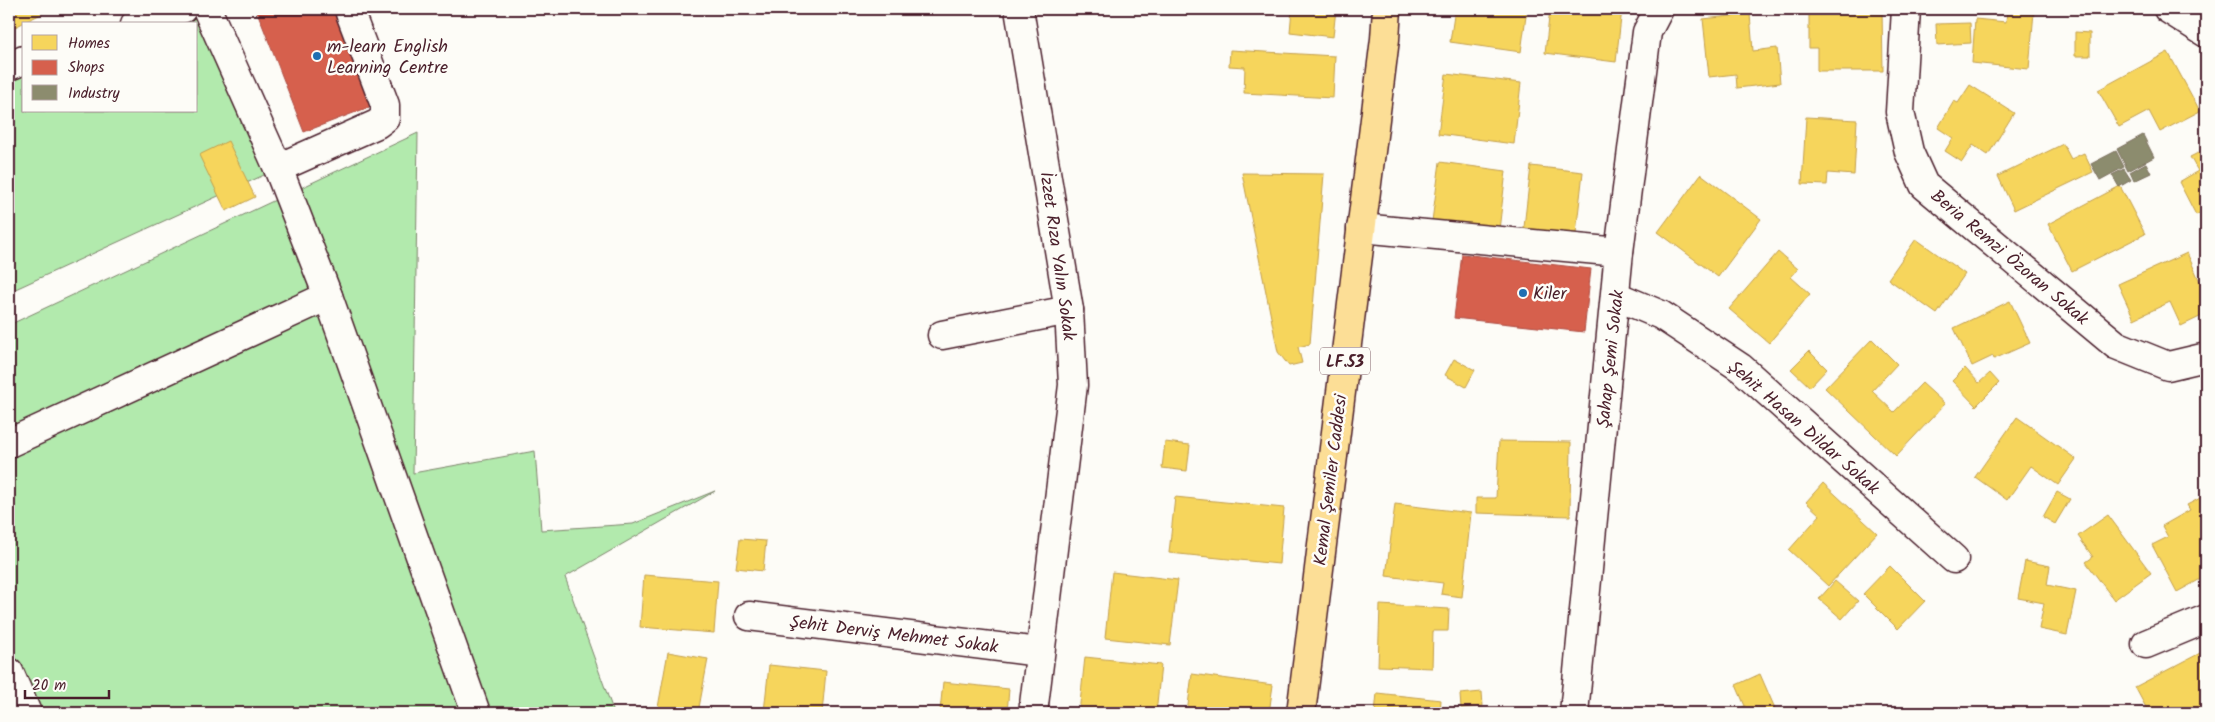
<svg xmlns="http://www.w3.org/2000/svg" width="2215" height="722" font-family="Kalam,sans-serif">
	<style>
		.green { fill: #b2eaad; stroke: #7e846c }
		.homes { fill: #f6d55c; stroke: #c29e4d }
		.shops { fill: #d6604d; stroke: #ac4c43 }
		.industry { fill: #8c8c6e; stroke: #786b5a }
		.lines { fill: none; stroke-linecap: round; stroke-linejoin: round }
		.minor-casing { stroke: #4a1f2b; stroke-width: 31 }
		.major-casing { stroke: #4a1f2b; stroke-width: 31 }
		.minor { stroke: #fdfcf7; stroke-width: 28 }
		.major { stroke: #fcde96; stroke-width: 28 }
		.poi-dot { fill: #1f6fb2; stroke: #fdfcf7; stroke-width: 2 }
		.labels { text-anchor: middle; stroke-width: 5; stroke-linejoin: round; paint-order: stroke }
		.shield { fill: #fdfcf7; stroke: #806168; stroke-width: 1 }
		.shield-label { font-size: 16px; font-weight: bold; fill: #4a1f2b }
		.poi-label { font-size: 18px; fill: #4a1f2b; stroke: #fdfcf7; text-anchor: start }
		.street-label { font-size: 18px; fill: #4a1f2b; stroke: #fdfcf7 }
	</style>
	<rect width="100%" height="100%" fill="#fdfcf7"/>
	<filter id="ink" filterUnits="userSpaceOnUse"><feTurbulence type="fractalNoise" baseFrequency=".02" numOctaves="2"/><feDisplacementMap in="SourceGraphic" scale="10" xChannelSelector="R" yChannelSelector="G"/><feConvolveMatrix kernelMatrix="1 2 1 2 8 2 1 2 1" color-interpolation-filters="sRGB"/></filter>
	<g filter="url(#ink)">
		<g class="green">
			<polygon points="208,9 275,170 9,292 9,66 24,60 24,111 196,111 196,24 135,24"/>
			<polygon points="418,133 413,473 535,451 541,530 633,524 715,491 565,577 614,713 9,713 9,325"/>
		</g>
		<g class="homes">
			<polygon points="9,9 51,9 9,30"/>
			<polygon points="1292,9 1336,9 1333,37 1290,32"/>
			<polygon points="1455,9 1527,9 1521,52 1450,42"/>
			<polygon points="1550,9 1622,9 1616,62 1545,53"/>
			<polygon points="1809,9 1882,9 1883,71 1817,71 1817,48 1809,48"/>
			<polygon points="2007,9 2034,12 2029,69 1972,63 1975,19 2006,22"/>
			<polygon points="1750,14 1753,51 1777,48 1780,83 1737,88 1736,74 1709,77 1703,19"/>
			<polygon points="1970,23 1971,43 1937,45 1936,24"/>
			<polygon points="2075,32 2090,33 2090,56 2075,56"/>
			<polygon points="1230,50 1335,56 1333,98 1244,93 1245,67 1229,66"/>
			<polygon points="2168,52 2200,111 2160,132 2149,111 2119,127 2098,90"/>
			<polygon points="1446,74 1521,83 1514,144 1438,134"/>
			<polygon points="1970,85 2014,113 1988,155 1973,145 1962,162 1945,151 1953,138 1938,128 1954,101 1958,103"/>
			<polygon points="1806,117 1857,120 1854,175 1828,173 1827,185 1802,184"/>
			<polygon points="228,141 255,197 226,211 199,155"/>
			<polygon points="2063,144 2071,159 2084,153 2093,172 2014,210 1998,176"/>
			<polygon points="2206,149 2206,209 2196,215 2179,182 2198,171 2190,157"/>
			<polygon points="1440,162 1506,171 1499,230 1432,221"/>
			<polygon points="1531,166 1583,172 1575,242 1523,236"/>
			<polygon points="1242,173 1324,174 1310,344 1298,347 1302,363 1289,366 1278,352"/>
			<polygon points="1701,174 1761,219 1718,277 1658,232"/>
			<polygon points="2120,186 2145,234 2072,271 2048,224"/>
			<polygon points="1916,239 1965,274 1937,314 1888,279"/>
			<polygon points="1778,252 1798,269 1791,277 1810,294 1769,343 1729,309"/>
			<polygon points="2187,253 2206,295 2206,314 2181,326 2170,302 2134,319 2118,284"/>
			<polygon points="2010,301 2030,343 1994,359 1993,356 1972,366 1954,328"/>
			<polygon points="1872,339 1897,364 1872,391 1894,412 1922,383 1945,404 1896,456 1825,388"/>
			<polygon points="1809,351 1827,369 1810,387 1791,369"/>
			<polygon points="1454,359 1475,370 1466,387 1445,375"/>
			<polygon points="1965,368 1979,383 1990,373 1999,383 1976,406 1952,381"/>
			<polygon points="2206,404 2206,418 2201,407"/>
			<polygon points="2017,417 2076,459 2058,485 2031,466 2007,500 1975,477"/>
			<polygon points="1499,441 1571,442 1570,516 1476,513 1476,498 1496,498"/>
			<polygon points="1165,442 1190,445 1187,471 1162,468"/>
			<polygon points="1823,483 1877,533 1828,586 1789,550 1820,515 1806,502"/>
			<polygon points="2057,492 2070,499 2055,524 2043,517"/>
			<polygon points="2206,495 2206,576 2177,592 2152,545 2168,537 2162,526 2190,510 2187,505"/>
			<polygon points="1175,497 1284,508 1279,564 1169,553"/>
			<polygon points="1395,504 1471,513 1462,597 1441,594 1443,583 1386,576"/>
			<polygon points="2108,515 2151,573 2114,600 2086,562 2093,557 2078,536"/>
			<polygon points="740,539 766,541 763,571 736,568"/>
			<polygon points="2025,561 2050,566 2047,585 2076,591 2067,635 2039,629 2044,603 2018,598"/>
			<polygon points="1890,566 1925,601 1898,629 1863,594"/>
			<polygon points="1112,572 1178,580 1170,645 1105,638"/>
			<polygon points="644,575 718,581 714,633 640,627"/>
			<polygon points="1835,581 1858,601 1842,619 1819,599"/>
			<polygon points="1380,605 1449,609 1448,631 1433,631 1432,668 1378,666"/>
			<polygon points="2206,650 2206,713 2149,713 2135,687"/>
			<polygon points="668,652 708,659 698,713 657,713"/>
			<polygon points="1085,657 1161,665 1156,713 1079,713"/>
			<polygon points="769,665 826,671 822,713 764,712"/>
			<polygon points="1192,674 1273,685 1269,713 1187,713"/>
			<polygon points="1760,674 1777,713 1728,713 1745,706 1736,685"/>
			<polygon points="943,682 1009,689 1007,713 946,713 940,711"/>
			<polygon points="1482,692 1483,706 1461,708 1460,694"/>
			<polygon points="1377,693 1441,700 1440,713 1375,713"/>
			<polygon points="1793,708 1795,713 1782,713"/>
		</g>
		<g class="shops">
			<polygon points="256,9 340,9 377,104 304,132"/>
			<polygon points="1462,254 1591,269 1584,332 1454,318"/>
		</g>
		<g class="industry">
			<polygon points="2143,135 2154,157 2128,171 2117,149"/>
			<polygon points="2116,151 2124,167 2100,180 2091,164"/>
			<polygon points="2146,163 2151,173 2134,181 2130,172"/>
			<polygon points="2124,169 2131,180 2119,187 2112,175"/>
		</g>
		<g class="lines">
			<g class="minor-casing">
				<g id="minor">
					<polyline points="207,9 278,168 328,296 476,713"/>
					<polyline points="1019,9 1069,310 1073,385 1033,713"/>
					<polyline points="1906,9 1900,112 1909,152 1924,185 2116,345 2168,366 2206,357"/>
					<polyline points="2168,9 2206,33"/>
					<polyline points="135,24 182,9"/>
					<polyline points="9,66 24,60"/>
					<polyline points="278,168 377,124 385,118 385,105 350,13"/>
					<polyline points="1361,228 1619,252"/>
					<polyline points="1616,296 1661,315 1741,368 1954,559"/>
					<polyline points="942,335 1069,310"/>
					<polyline points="9,443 328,296"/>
					<polyline points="749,616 1039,652"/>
					<polyline points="2146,644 2206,619"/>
					<polyline points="9,672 27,713"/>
					<polyline points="1574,713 1619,252 1647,32 1659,9"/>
				</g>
			</g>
			<g class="major-casing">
				<polyline id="major" points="1301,713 1385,39 1387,9"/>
			</g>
			<use href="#minor" class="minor"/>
			<use href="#major" class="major"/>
		</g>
	</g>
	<g class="poi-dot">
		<circle cx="317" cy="56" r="5"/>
		<circle cx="1523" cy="293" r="5"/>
	</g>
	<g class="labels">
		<rect class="shield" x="1320" y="347.5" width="50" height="27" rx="4"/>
		<g class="shield-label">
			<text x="1345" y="367">LF.53</text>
		</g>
		<g class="poi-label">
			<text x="327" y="52">m-learn English<tspan x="327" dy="21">Learning Centre</tspan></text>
			<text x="1533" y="299">Kiler</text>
		</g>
		<g class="street-label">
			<text transform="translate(1058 256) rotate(82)" y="6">İzzet Rıza Yalın Sokak</text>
			<text transform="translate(2010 257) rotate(40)" y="6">Beria Remzi Özoran Sokak</text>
			<text transform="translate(1610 359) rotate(-84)" y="6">Şahap Şemi Sokak</text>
			<text transform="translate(1804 427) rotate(41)" y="6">Şehit Hasan Dildar Sokak</text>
			<text transform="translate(1330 480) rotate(-83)" y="6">Kemal Şemiler Caddesi</text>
			<text transform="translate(894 634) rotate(7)" y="6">Şehit Derviş Mehmet Sokak</text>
		</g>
	</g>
	<rect width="2215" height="722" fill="none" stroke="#fdfcf7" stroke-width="30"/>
	<rect x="15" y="15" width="2185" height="692" fill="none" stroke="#4a1f2b" stroke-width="2" filter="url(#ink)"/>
	<rect x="22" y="22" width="175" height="90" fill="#fdfcf7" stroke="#b5a4a5"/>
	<rect x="32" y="35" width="25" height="15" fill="#f6d55c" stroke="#b5a4a5"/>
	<text x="68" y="48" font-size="15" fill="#4a1f2b">Homes</text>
	<rect x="32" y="60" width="25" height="15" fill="#d6604d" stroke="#b5a4a5"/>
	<text x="68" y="72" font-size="15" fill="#4a1f2b">Shops</text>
	<rect x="32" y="85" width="25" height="15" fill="#8c8c6e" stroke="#b5a4a5"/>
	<text x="68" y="98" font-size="15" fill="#4a1f2b">Industry</text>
	<path d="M25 690v8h84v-8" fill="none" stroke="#4a1f2b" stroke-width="2.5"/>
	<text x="32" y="690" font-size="15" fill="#4a1f2b" stroke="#fdfcf7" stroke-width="4" paint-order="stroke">20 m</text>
</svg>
